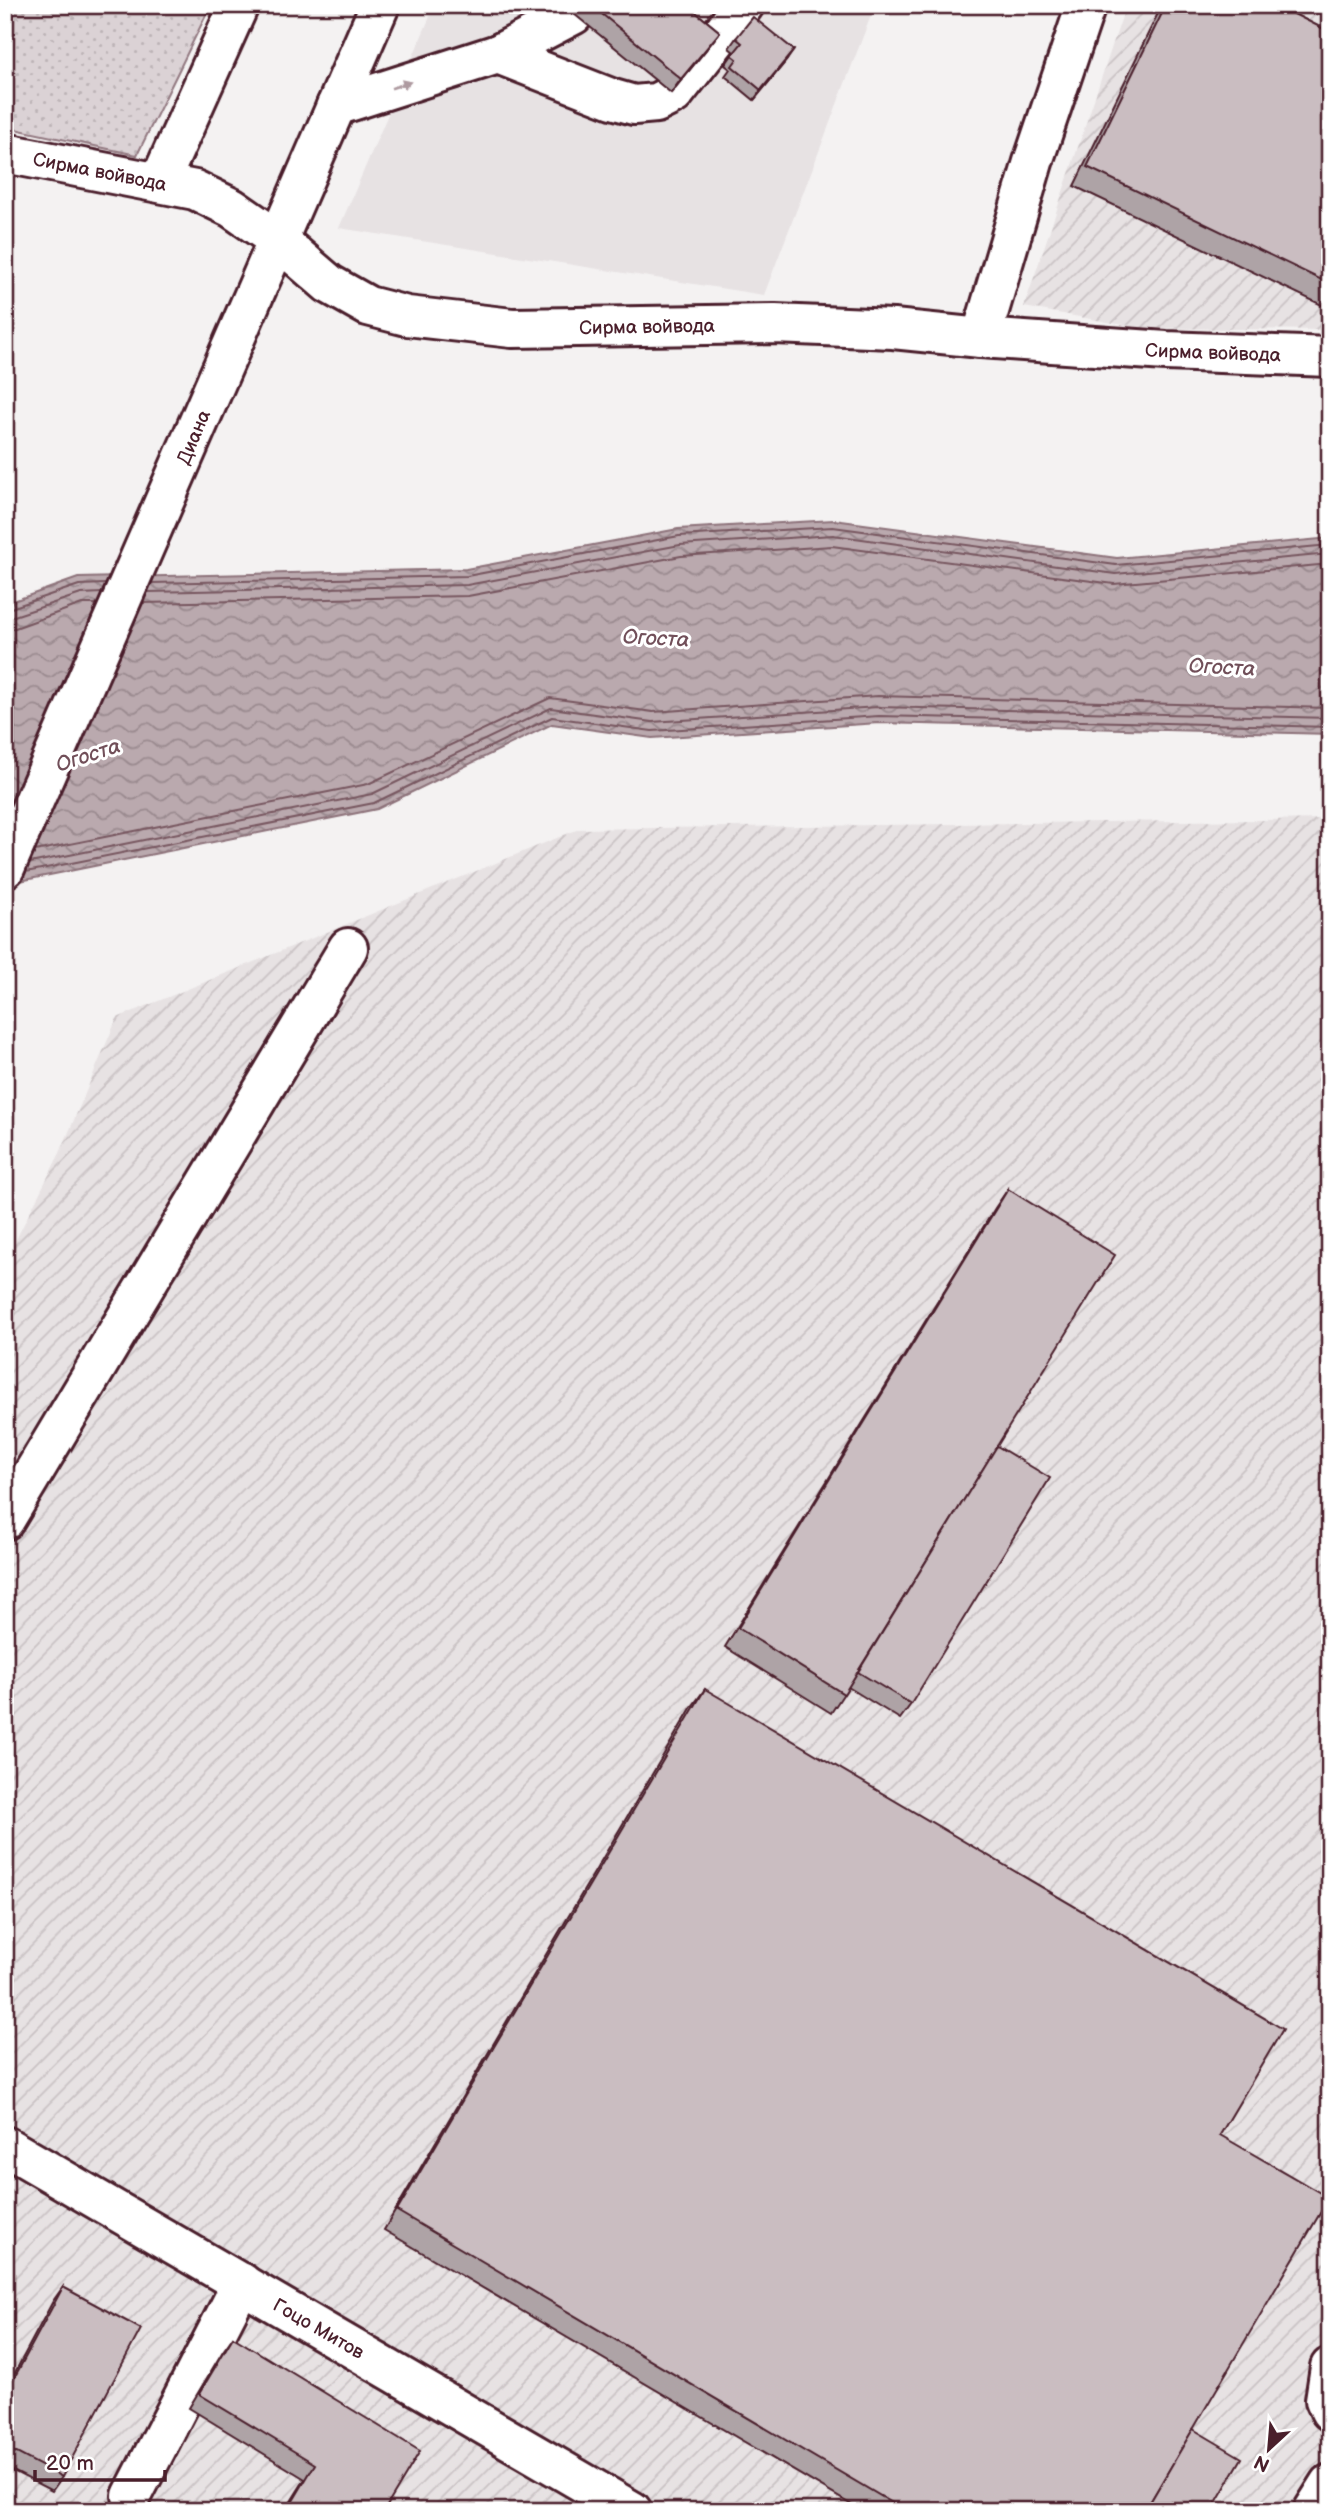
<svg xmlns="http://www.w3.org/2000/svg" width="1335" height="2516" font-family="'Balsamiq Sans',sans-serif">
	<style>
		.built { fill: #e7e2e3 }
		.industrial { fill: url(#industrial-furrows) }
		.grass { fill: url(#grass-dots); stroke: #927880; stroke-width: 2 }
		.water { fill: url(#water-waves); stroke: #8d727a; stroke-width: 2 }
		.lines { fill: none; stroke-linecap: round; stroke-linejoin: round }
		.shore { stroke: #77565f; stroke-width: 2 }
		.minor-casing { stroke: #4a1f2b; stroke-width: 44 }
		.major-casing { stroke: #4a1f2b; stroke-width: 44 }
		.minor { stroke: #fff; stroke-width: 38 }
		.major { stroke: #fff; stroke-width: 38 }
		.wall { fill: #aea3a6; stroke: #4a1f2b; stroke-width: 2 }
		.shaded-wall { fill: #8d8487; stroke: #4a1f2b; stroke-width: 2 }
		.building { fill: #cabdc1; stroke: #4a1f2b; stroke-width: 2 }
		.oneway { fill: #ae9aa0 }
		.labels { text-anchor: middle; stroke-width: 6; stroke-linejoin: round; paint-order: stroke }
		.street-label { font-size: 19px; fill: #4a1f2b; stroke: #fff }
		.water-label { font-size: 21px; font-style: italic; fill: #714f59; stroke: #fff }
	</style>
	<defs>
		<pattern id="industrial-furrows" width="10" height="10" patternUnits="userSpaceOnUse" patternTransform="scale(1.75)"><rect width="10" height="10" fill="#e7e2e3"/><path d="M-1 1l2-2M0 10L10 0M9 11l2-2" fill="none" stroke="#c8c1c3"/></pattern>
		<pattern id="grass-dots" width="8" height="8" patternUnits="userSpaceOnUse" patternTransform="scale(1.75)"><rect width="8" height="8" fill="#dbd2d5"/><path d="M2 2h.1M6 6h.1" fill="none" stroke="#bdb4b7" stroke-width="1.8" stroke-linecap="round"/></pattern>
		<pattern id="water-waves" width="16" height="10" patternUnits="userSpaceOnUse" patternTransform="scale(1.75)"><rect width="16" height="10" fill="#baa9ae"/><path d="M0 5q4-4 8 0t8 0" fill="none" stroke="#99898e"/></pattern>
	</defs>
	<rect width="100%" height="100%" fill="#f4f2f2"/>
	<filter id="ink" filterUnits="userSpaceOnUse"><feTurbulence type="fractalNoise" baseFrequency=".0143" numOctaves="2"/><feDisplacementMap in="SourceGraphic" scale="14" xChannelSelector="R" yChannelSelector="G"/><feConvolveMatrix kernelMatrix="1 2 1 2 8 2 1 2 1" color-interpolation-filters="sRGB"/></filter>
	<g filter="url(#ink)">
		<polygon class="built" points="435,5 875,5 764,295 339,228"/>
		<g class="industrial">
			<polygon points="1126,5 1330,5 1330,330 1141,328 1024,307"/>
			<polygon points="1330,819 1330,2511 5,2511 5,1261 60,1153 117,1018 579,829"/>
		</g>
		<polygon class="grass" points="5,5 211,5 137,155 5,127"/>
		<polygon class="water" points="834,520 1117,558 1330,538 1330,734 879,723 652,738 552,724 377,809 5,884 5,604 78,578 466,569 678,529"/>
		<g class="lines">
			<g class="shore">
				<polyline points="152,583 467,576 679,536 833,527 1116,565 1330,545"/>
				<polyline points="148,592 467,585 680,545 833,535 1115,574 1330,554"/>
				<polyline points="143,603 468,596 681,556 832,546 1114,584 1330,564"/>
				<polyline points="5,610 79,585 105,584"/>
				<polyline points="5,619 81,594 102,593"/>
				<polyline points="5,629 15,628 82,604 97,604"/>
				<polyline points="35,851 368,784 550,698 653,712 878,696 1330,708"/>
				<polyline points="30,863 372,794 551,708 652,722 878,707 1330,718"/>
				<polyline points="26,872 374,803 552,717 652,731 879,716 1330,727"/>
			</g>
			<g class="minor-casing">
				<g id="minor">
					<polyline points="498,54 613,99 634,105 656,103 674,94 744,5"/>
					<polyline points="336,106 498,54 573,15"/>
					<polyline points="5,153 195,190 232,208 278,240 329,284 368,306 407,316 512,328 775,324 893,329 981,338 1166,351 1330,357"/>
					<polyline points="160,181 239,5"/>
					<polyline points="981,338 1033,162 1086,5"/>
					<polyline points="5,1520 348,948"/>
					<polyline points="5,2146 632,2511"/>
					<polyline points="1330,2367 1325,2400 1330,2411"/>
					<polyline points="132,2496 242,2283"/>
					<polyline points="1313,2511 1330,2484"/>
				</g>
			</g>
			<g class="major-casing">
				<polyline id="major" points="5,868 380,5"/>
			</g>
			<use href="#minor" class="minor"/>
			<use href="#major" class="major"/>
		</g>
		<g class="wall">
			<polygon points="563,5 687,5 720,32 709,46 671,93"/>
			<polygon points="1162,5 1276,5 1330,32 1330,309 1074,186"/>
			<polygon points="736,38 787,60 754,100 725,76 730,69 725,65 734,52 729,48"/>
			<polygon points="1008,1189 997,1446 911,1704 900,1719 848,1687 831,1713 725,1647 995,1208"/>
			<polygon points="705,1689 1220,2135 1193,2429 1211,2511 862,2511 384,2230 691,1708"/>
			<polygon points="63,2287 62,2477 52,2491 5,2467 5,2391 53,2301"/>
			<polygon points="233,2337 384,2511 285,2511 305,2479 189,2408 223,2351"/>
		</g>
		<g class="shaded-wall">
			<polygon points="720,32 709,46 671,93 681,79"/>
			<polygon points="794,50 787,60 754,100 761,90"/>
		</g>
		<g class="building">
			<polygon points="591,5 687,5 720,32 681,79"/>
			<polygon points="1166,5 1276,5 1330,32 1330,284 1087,167"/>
			<polygon points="753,17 794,50 761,90 732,66 737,59 732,55 742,43 736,38"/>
			<polygon points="1008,1189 1115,1255 844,1694 738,1628"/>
			<polygon points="997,1446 1050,1478 911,1704 858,1672"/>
			<polygon points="705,1689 1283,2029 1220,2135 1329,2198 1145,2511 906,2511 397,2211"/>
			<polygon points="63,2287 141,2329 62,2477 5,2447 5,2395"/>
			<polygon points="233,2337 420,2451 384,2511 287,2511 315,2464 199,2394"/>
			<polygon points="1193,2429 1242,2458 1211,2511 1145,2511"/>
		</g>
		<defs><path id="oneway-solid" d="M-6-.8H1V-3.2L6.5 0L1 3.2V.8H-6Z" transform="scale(1.75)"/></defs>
		<use class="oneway" href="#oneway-solid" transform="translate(401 85) rotate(-18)"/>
	</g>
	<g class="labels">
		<g class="street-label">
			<text transform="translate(100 171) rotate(11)" y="7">Сирма войвода</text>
			<text transform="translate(647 326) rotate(-1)" y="7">Сирма войвода</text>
			<text transform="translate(1213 352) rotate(2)" y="7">Сирма войвода</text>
			<text transform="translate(193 437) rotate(-67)" y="7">Диана</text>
			<text transform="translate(319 2328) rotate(30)" y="7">Гоцо Митов</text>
		</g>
		<g class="water-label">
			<text transform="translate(656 638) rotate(3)" y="7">Огоста</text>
			<text transform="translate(1222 667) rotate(3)" y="7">Огоста</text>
			<text transform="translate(88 755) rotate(-18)" y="7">Огоста</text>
		</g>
	</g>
	<rect width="1335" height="2516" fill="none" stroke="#fff" stroke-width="28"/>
	<rect x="14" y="14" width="1307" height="2488" fill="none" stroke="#4a1f2b" stroke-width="2.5" filter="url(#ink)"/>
	<g transform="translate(1269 2449) rotate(206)" stroke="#ffffff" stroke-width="5" paint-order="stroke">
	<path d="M0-5L12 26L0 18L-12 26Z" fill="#4a1f2b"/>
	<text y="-10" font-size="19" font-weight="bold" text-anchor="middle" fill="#4a1f2b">N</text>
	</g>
	<path d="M35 2470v10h130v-10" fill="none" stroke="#4a1f2b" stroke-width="3.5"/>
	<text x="46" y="2470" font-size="21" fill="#4a1f2b" stroke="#ffffff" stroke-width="5" paint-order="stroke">20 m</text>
</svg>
